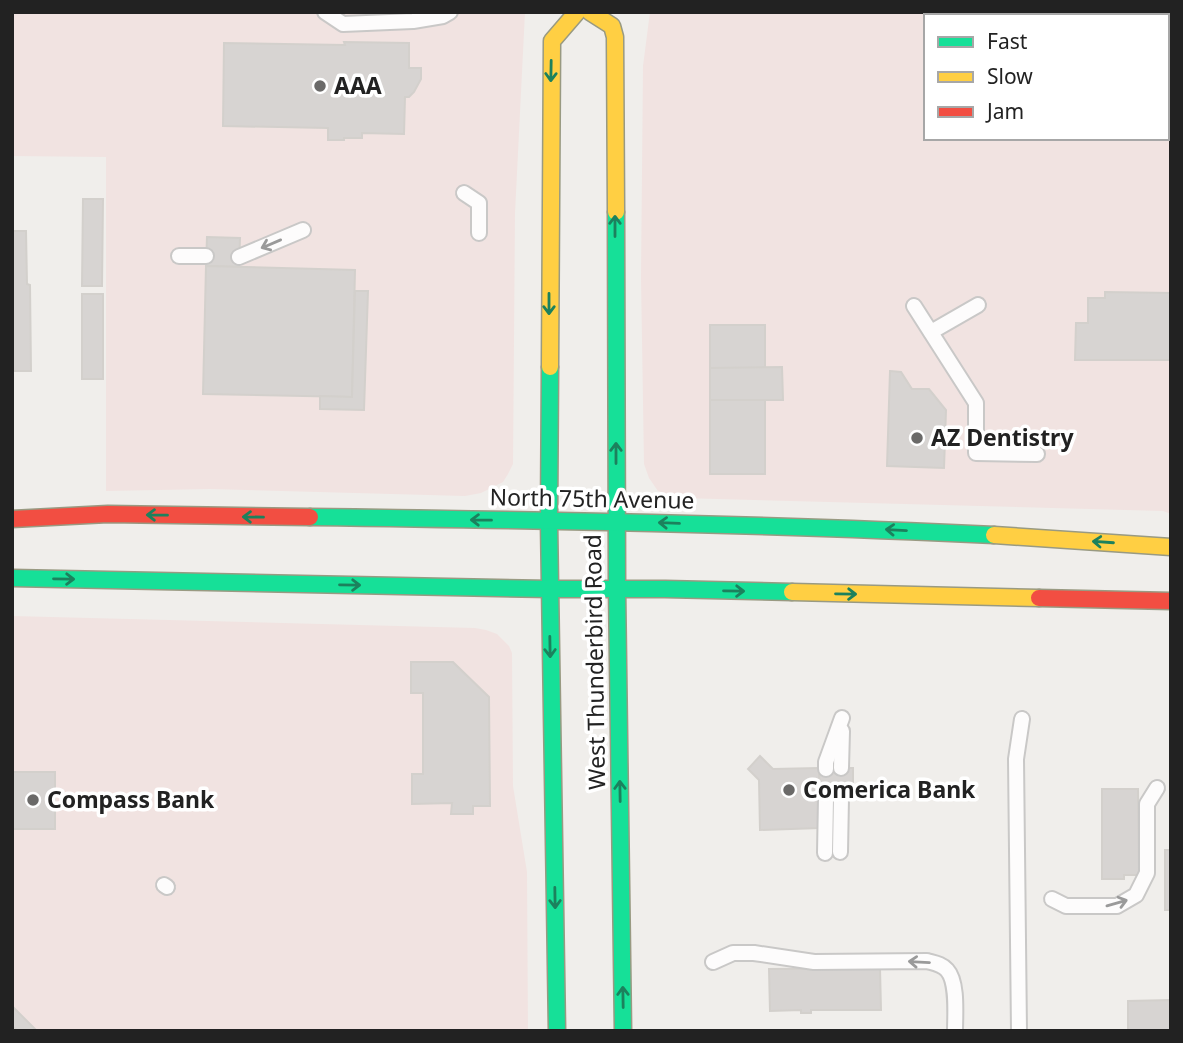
<svg xmlns="http://www.w3.org/2000/svg" width="1183" height="1043" font-family="'Noto Sans',sans-serif">
	<style>
		.commercial { fill: #f1e3e1; fill-rule: evenodd }
		.building { fill: #d7d4d2; stroke: #d3d0cc; stroke-width: 2 }
		.lines { fill: none; stroke-linecap: round; stroke-linejoin: round }
		.lane-casing { stroke: #c9c8c7; stroke-width: 18 }
		.fast-casing { stroke: #999a82; stroke-width: 19 }
		.slow-casing { stroke: #999a82; stroke-width: 19 }
		.jam-casing { stroke: #999a82; stroke-width: 19 }
		.lane { stroke: #fdfcfc; stroke-width: 14 }
		.fast { stroke: #16e098; stroke-width: 16 }
		.slow { stroke: #ffcf43; stroke-width: 16 }
		.jam { stroke: #f24e42; stroke-width: 16 }
		.oneway { stroke: #1c815d }
		.oneway2 { stroke: #9a9a9a }
		.poi-dot { fill: #6a6968; stroke: #fff; stroke-width: 2.5 }
		.labels { text-anchor: middle; stroke-width: 7; stroke-linejoin: round; paint-order: stroke }
		.poi-label { font-size: 23px; font-weight: bold; fill: #222; stroke: #fff; text-anchor: start }
		.street-label { font-size: 23px; fill: #222; stroke: #fff }
	</style>
	<rect width="100%" height="100%" fill="#f0eeeb"/>
	<g class="commercial">
		<polygon points="12,12 525,12 515,213 513,464 508,474 503,482 481,493 465,496 210,489 106,491 106,157 12,156"/>
		<path d="M650,12H1171V514L1163,511L680,498L658,491L649,478L644,464L641,278L643,66ZM926,16H1167V138H926Z"/>
		<polygon points="12,616 475,628 486,630 497,634 509,646 512,653 513,786 527,872 528,1031 12,1031"/>
	</g>
	<g class="building">
		<rect x="986" y="12" width="177" height="4"/>
		<polygon points="344,42 409,43 409,68 421,68 421,79 414,92 409,97 405,97 404,134 362,133 362,138 344,138 344,140 328,140 328,128 223,126 224,43 345,45"/>
		<polygon points="83,199 103,199 102,286 82,286"/>
		<polygon points="12,231 26,231 27,284 30,285 31,371 12,371"/>
		<polygon points="207,237 240,238 239,267 206,266"/>
		<polygon points="206,266 355,270 352,397 203,394"/>
		<polygon points="355,291 368,291 364,410 320,409 320,396 352,397"/>
		<polygon points="1105,292 1171,293 1171,360 1075,360 1076,323 1088,323 1088,298 1105,298"/>
		<rect x="82" y="294" width="21" height="85"/>
		<rect x="710" y="325" width="55" height="149"/>
		<polygon points="782,367 783,400 710,400 710,368"/>
		<polygon points="890,371 901,372 912,389 929,389 946,410 944,468 887,466"/>
		<polygon points="411,662 453,662 489,697 490,806 473,806 473,814 451,814 452,803 412,804 412,774 423,774 423,693 411,693"/>
		<polygon points="760,756 773,769 819,768 820,828 760,830 759,780 748,769"/>
		<polygon points="819,768 853,768 853,799 820,799"/>
		<rect x="12" y="772" width="43" height="57"/>
		<polygon points="1102,789 1138,789 1139,875 1124,875 1124,879 1102,879"/>
		<rect x="1165" y="850" width="6" height="60"/>
		<polygon points="880,968 881,1010 811,1010 811,1013 801,1013 801,1010 770,1011 769,969"/>
		<polygon points="1171,1000 1171,1031 1128,1031 1128,1001"/>
		<polygon points="12,1006 37,1031 17,1031 12,1026"/>
	</g>
	<g class="lines">
		<g class="lane-casing">
			<g id="lane">
				<polyline points="325,12 343,24 413,21 443,16 450,12"/>
				<polyline points="464,193 479,203 479,233"/>
				<polyline points="179,256 206,256"/>
				<polyline points="239,257 303,230"/>
				<polyline points="914,306 976,403 976,453 1037,454"/>
				<polyline points="931,332 978,305"/>
				<polyline points="841,768 842,731"/>
				<polyline points="826,769 826,762 842,718"/>
				<polyline points="840,852 841,798"/>
				<polyline points="825,853 826,798"/>
				<polyline points="164,885 167,887"/>
				<polyline points="1052,899 1066,906 1117,906 1136,895 1147,873 1147,804 1157,788"/>
				<path d="M713,962L733,953H754L814,962L927,961C934,963 942,964 947,970C958,982 955,1015 955,1031"/>
				<polyline points="1019,1031 1016,759 1022,719"/>
			</g>
		</g>
		<g class="fast-casing">
			<g id="fast">
				<polyline points="616,212 617,588 623,1031"/>
				<polyline points="550,367 549,522 557,1031"/>
				<path d="M310,517C538,520 766,524 994,535"/>
				<polyline points="12,578 550,589 665,589 792,592"/>
			</g>
		</g>
		<g class="slow-casing">
			<g id="slow">
				<polyline points="590,12 612,26 615,37 616,212"/>
				<polyline points="550,367 552,41 577,12"/>
				<polyline points="994,535 1171,547"/>
				<polyline points="792,592 1039,598"/>
			</g>
		</g>
		<g class="jam-casing">
			<g id="jam">
				<polyline points="12,519 108,514 310,517"/>
				<polyline points="1039,598 1171,601"/>
			</g>
		</g>
		<use href="#lane" class="lane"/>
		<use href="#fast" class="fast"/>
		<use href="#slow" class="slow"/>
		<use href="#jam" class="jam"/>
	</g>
	<defs><path id="oneway-shaft" d="M-6 0H5M1.5-3L5.5 0L1.5 3" fill="none" stroke-width="1.6" stroke-linecap="round" stroke-linejoin="round" transform="scale(1.75)"/></defs>
	<g class="oneway">
		<use href="#oneway-shaft" transform="translate(551 71) rotate(91)"/>
		<use href="#oneway-shaft" transform="translate(615 226) rotate(-90)"/>
		<use href="#oneway-shaft" transform="translate(549 304) rotate(90)"/>
		<use href="#oneway-shaft" transform="translate(616 453) rotate(-90)"/>
		<use href="#oneway-shaft" transform="translate(157 515) rotate(-179)"/>
		<use href="#oneway-shaft" transform="translate(253 517) rotate(-179)"/>
		<use href="#oneway-shaft" transform="translate(481 520) rotate(-179)"/>
		<use href="#oneway-shaft" transform="translate(669 523) rotate(-178)"/>
		<use href="#oneway-shaft" transform="translate(896 530) rotate(-177)"/>
		<use href="#oneway-shaft" transform="translate(1103 542) rotate(-176)"/>
		<use href="#oneway-shaft" transform="translate(64 579) rotate(1)"/>
		<use href="#oneway-shaft" transform="translate(350 585) rotate(1)"/>
		<use href="#oneway-shaft" transform="translate(734 591) rotate(1)"/>
		<use href="#oneway-shaft" transform="translate(846 594) rotate(1)"/>
		<use href="#oneway-shaft" transform="translate(550 647) rotate(89)"/>
		<use href="#oneway-shaft" transform="translate(620 791) rotate(-91)"/>
		<use href="#oneway-shaft" transform="translate(555 898) rotate(89)"/>
		<use href="#oneway-shaft" transform="translate(623 997) rotate(-91)"/>
	</g>
	<g class="oneway2">
		<use href="#oneway-shaft" transform="translate(271 244) rotate(157)"/>
		<use href="#oneway-shaft" transform="translate(1117 903) rotate(-16)"/>
		<use href="#oneway-shaft" transform="translate(919 962) rotate(-177)"/>
	</g>
	<g class="poi-dot">
		<circle cx="320" cy="86" r="7"/>
		<circle cx="917" cy="438" r="7"/>
		<circle cx="789" cy="790" r="7"/>
		<circle cx="33" cy="800" r="7"/>
	</g>
	<g class="labels">
		<g class="poi-label">
			<text x="334" y="94">AAA</text>
			<text x="931" y="446">AZ Dentistry</text>
			<text x="803" y="798">Comerica Bank</text>
			<text x="47" y="808">Compass Bank</text>
		</g>
		<g class="street-label">
			<text transform="translate(592 499) rotate(1)" y="8">North 75th Avenue</text>
			<text transform="translate(595 662) rotate(-91)" y="8">West Thunderbird Road</text>
		</g>
	</g>
	<rect width="1183" height="1043" fill="none" stroke="#222222" stroke-width="28"/>
	<rect x="924" y="14" width="245" height="126" fill="#ffffff" stroke="#a7a7a7" stroke-width="2"/>
	<rect x="938" y="37" width="35" height="10" fill="#16e098" stroke="#a7a7a7" stroke-width="2"/>
	<text x="987" y="49" font-size="21" fill="#222222">Fast</text>
	<rect x="938" y="72" width="35" height="10" fill="#ffcf43" stroke="#a7a7a7" stroke-width="2"/>
	<text x="987" y="84" font-size="21" fill="#222222">Slow</text>
	<rect x="938" y="107" width="35" height="10" fill="#f24e42" stroke="#a7a7a7" stroke-width="2"/>
	<text x="987" y="119" font-size="21" fill="#222222">Jam</text>
</svg>
